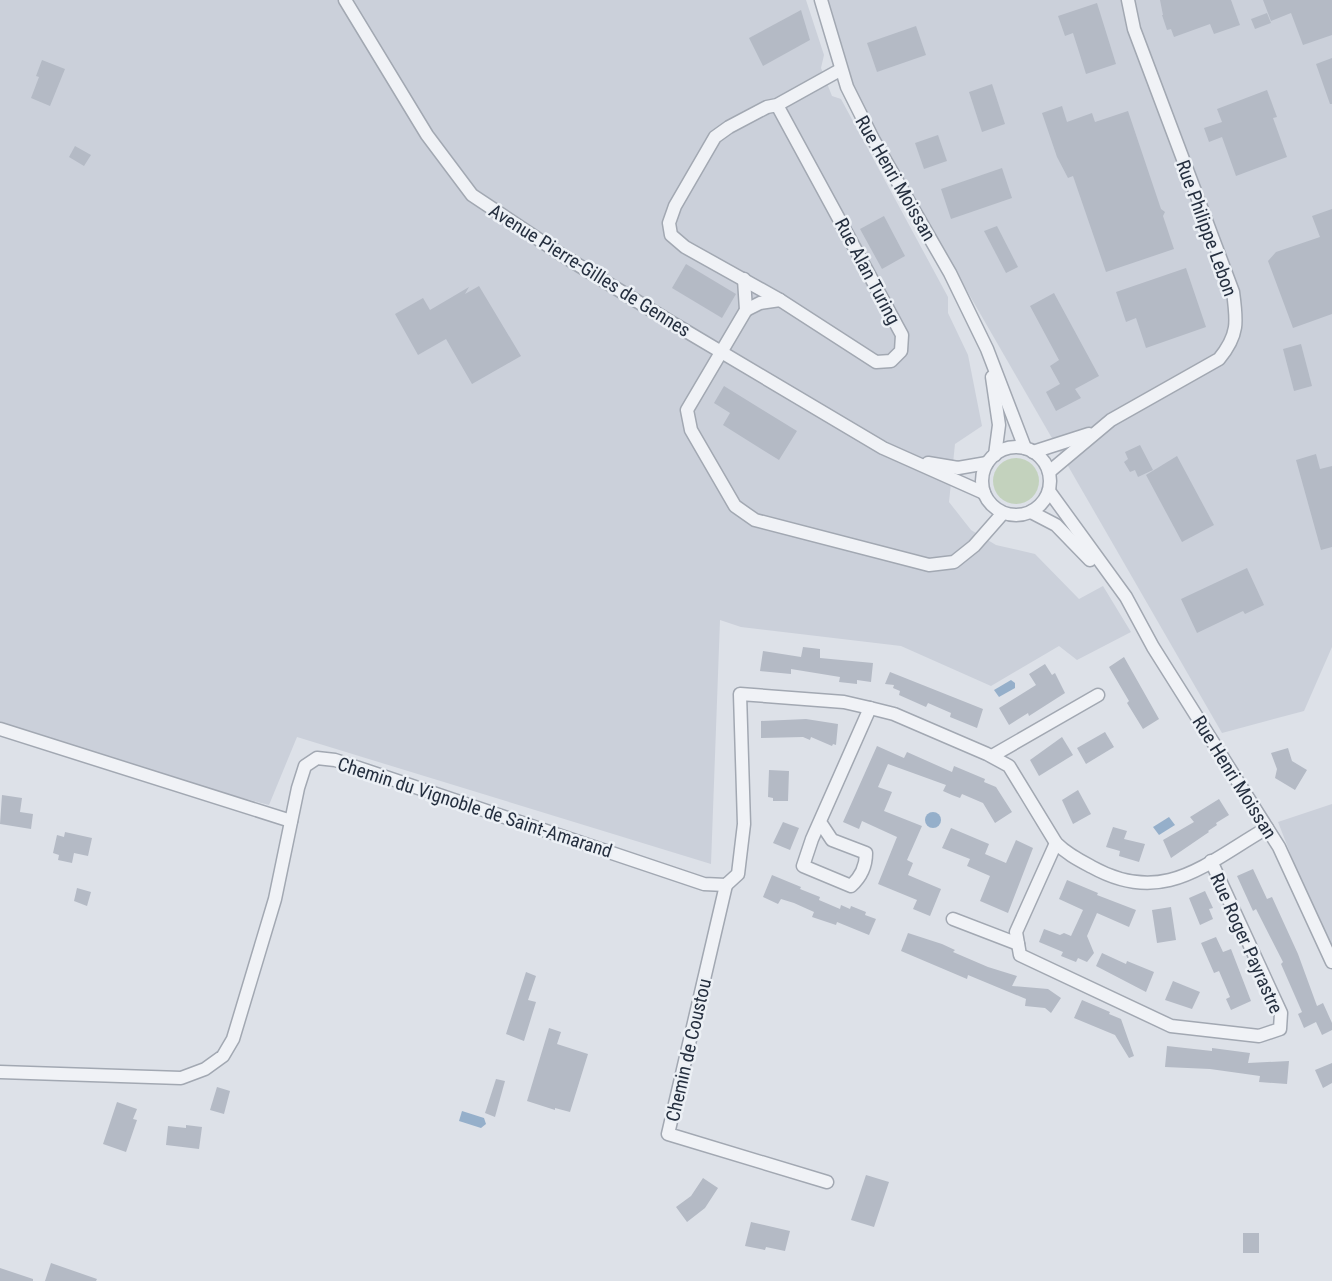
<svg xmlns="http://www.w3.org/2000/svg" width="1332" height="1281" font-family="'Roboto Condensed',sans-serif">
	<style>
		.built { fill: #cbd0da }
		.green { fill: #c3d2bd }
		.water { fill: #95afca }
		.building { fill: #b4bac5 }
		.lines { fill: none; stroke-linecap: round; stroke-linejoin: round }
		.minor-casing { stroke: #a2a8b2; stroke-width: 15 }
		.minor { stroke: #f0f2f6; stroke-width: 12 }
		.labels { text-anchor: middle; stroke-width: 5; stroke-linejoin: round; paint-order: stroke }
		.street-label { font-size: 19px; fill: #252f3f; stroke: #ecf0f5 }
	</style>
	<rect width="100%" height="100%" fill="#dde1e8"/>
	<g class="built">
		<polygon points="0,0 806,0 824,55 821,68 832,96 841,99 948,297 948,313 968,355 982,426 955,444 949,502 971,530 996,545 1035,554 1079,599 1103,586 1131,632 1077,660 1059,646 991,686 901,646 741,627 720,620 711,864 297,737 269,805 123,766 0,723"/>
		<polygon points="822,0 1332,0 1332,647 1304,711 1222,733 857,100"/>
		<polygon points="1332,804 1332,960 1278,822"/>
	</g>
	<circle class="green" cx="1016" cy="481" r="23"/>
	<g class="water">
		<polygon points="1011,680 1015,683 1015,688 999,697 994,690"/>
		<circle cx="933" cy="820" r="8"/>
		<polygon points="1169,817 1175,825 1159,835 1153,827"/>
		<polygon points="462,1111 484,1118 486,1124 481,1128 459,1121"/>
	</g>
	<g class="building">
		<polygon points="1160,0 1231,0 1240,25 1214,34 1210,24 1174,37 1171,29 1167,30 1162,15 1163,15"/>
		<polygon points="1263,0 1332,0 1332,35 1303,45 1291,13 1271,21"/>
		<polygon points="1097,3 1116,64 1086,74 1073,33 1065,36 1058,16"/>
		<polygon points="801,10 810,40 763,66 749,38"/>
		<polygon points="1267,13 1271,23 1255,29 1251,19"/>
		<polygon points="916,26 926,55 877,72 867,43"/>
		<polygon points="1332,58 1332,104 1330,104 1316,64"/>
		<polygon points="42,60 65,69 50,106 31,98 39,77 36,76"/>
		<polygon points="992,84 1005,124 982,132 969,92"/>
		<polygon points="1267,90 1277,117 1273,118 1287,157 1236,176 1222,137 1209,142 1204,128 1222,122 1217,109"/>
		<polygon points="1062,106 1067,122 1092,113 1095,122 1128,111 1161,209 1165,212 1163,216 1174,249 1106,272 1073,176 1068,178 1057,157 1042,113"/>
		<polygon points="938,135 947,161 924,169 915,143"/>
		<polygon points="75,146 91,155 84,166 69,157"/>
		<polygon points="1002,168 1012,198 951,219 941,189"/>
		<polygon points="1332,209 1332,314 1293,328 1268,261 1276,252 1320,237 1312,216"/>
		<polygon points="884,216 905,256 882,269 860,229"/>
		<polygon points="997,226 1018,267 1006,273 984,231"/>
		<polygon points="686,264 736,294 722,318 672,288"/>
		<polygon points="1186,268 1206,327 1146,348 1136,318 1126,322 1116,292"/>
		<polygon points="479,286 521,356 472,384 446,339 418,355 395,314 423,298 430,310 469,287 465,294"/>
		<polygon points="1054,293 1099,376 1075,389 1081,398 1056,411 1046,392 1060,384 1050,366 1059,360 1030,306"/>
		<polygon points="1301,344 1312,386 1294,391 1283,349"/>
		<polygon points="724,386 797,431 779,460 723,425 730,413 714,403"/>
		<polygon points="1140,445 1153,470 1138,477 1135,470 1130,472 1124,462 1128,459 1125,452"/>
		<polygon points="1316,454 1320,469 1332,466 1332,547 1321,550 1296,460"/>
		<polygon points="1177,456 1214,525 1182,542 1146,475"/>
		<polygon points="1247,568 1264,605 1245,614 1243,611 1197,633 1181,599"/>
		<polygon points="803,647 820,649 820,658 873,663 871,682 857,680 857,684 839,682 840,677 791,669 791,674 760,671 763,651 801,657"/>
		<polygon points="1124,657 1159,719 1143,729 1127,703 1129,701 1109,667"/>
		<polygon points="1045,664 1052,675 1055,673 1065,693 1029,716 1028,713 1009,725 999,708 1036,685 1029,674"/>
		<polygon points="890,672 983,709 977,728 950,717 951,713 928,703 926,707 899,695 900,691 893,688 894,685 885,684"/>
		<polygon points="806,719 838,724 836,745 833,744 832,746 811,737 810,740 803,737 761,738 761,721"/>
		<polygon points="1105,732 1114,747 1086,764 1077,748"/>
		<polygon points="1062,737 1073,755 1039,776 1030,760"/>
		<polygon points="877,746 904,758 907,752 952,772 954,766 985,779 984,782 996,787 1012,812 995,823 983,803 962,794 960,798 952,795 943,791 946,785 888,764 878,787 892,792 884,811 922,826 907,860 913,863 908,875 941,889 930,916 913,909 917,900 878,884 897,837 862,821 859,829 843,822"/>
		<polygon points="1288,748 1292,761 1307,770 1295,790 1275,778 1277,769 1271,753"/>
		<polygon points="769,770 789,771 788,801 773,801 773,798 768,797"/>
		<polygon points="1078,790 1091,814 1073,824 1062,800"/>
		<polygon points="2,795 22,798 20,812 33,814 31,829 0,824"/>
		<polygon points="1219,799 1229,815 1216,823 1217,825 1208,831 1209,832 1171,858 1163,840 1194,822 1190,817"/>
		<polygon points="783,822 799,828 790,850 773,843"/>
		<polygon points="1113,827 1127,831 1124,839 1145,844 1139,862 1119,856 1120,851 1106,847"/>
		<polygon points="951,828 989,844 985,854 1006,863 1016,840 1033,848 1008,913 980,901 990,876 967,866 970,859 942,848"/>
		<polygon points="65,832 92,838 88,856 74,853 72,863 58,860 59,855 53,853 57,835 64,837"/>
		<polygon points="1253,869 1267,899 1272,897 1298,954 1317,1006 1323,1003 1332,1023 1332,1030 1322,1035 1316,1022 1304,1028 1298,1014 1302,1012 1281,964 1283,962 1256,909 1253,911 1237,876"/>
		<polygon points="772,875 801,887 800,889 820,897 819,900 840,909 841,905 850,909 851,906 866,912 865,915 876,919 869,935 837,922 836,925 812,917 814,912 794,903 781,899 778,904 763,897"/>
		<polygon points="1067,880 1098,893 1097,895 1136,910 1129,927 1097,913 1087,936 1094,953 1087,962 1078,958 1076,962 1061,956 1063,952 1039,942 1044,929 1060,935 1064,933 1071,936 1083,910 1059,899"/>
		<polygon points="77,888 91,892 87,906 74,901"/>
		<polygon points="1205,891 1213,908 1209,909 1213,919 1200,925 1189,898"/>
		<polygon points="1171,907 1176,940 1157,943 1152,910"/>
		<polygon points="908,933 942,944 955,950 953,952 988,967 1017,976 1012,986 1048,989 1061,998 1051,1013 1045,1008 1025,1006 1026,999 968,975 967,979 901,951"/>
		<polygon points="1216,937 1223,952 1231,949 1251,1001 1231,1010 1226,999 1230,997 1219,971 1214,973 1201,943"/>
		<polygon points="1102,953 1126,964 1127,961 1154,972 1146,992 1096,966"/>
		<polygon points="526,972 536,976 528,1000 536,1002 524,1041 506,1034"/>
		<polygon points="1173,981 1200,992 1192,1009 1165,1000"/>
		<polygon points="1082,1000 1110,1012 1109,1014 1121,1019 1134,1056 1129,1058 1115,1035 1074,1018"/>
		<polygon points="549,1028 561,1032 557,1044 588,1054 570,1112 555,1108 555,1110 527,1101"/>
		<polygon points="1167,1046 1212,1051 1212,1048 1250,1053 1248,1063 1289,1061 1287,1084 1259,1082 1260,1076 1210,1069 1165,1067"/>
		<polygon points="1332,1063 1332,1083 1323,1088 1315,1070"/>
		<polygon points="496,1079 505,1081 495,1117 485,1113"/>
		<polygon points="217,1087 230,1091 224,1114 210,1110"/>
		<polygon points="117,1102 137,1109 133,1119 137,1120 126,1152 103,1144"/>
		<polygon points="186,1125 202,1127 199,1149 166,1145 168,1126 186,1128"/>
		<polygon points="866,1175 889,1182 874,1227 851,1220"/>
		<polygon points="703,1178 718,1188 705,1208 687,1222 676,1207 691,1196"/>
		<polygon points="751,1222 790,1231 785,1251 766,1247 765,1250 745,1246"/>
		<rect x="1243" y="1233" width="16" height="20"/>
		<polygon points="51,1263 97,1279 96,1281 45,1281"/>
		<polygon points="0,1268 33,1279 33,1281 0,1281"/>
	</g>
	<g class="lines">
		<g class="minor-casing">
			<g id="minor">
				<polyline points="345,0 427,135 472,195 562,255 669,321 883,448 984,493"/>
				<polyline points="821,0 847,87 873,139 950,273 987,349 1025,448"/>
				<polyline points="777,105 902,335 901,351 891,361 876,362 780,300 685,247 671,235 669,223 675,206 715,137 729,127 767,107 777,105 840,70"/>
				<polyline points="744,279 746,310 687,410 691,430 735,506 755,520 929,565 954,562 974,546 1003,513"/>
				<polyline points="746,310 760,303 780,300"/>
				<polyline points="992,377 999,425 995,455"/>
				<circle cx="1016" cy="481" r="34"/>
				<polyline points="1033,452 1089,434"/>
				<polyline points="928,463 958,468 987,463"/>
				<path d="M1049,472L1111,420L1219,359C1239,335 1237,321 1233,292L1134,29L1128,0"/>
				<polyline points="1049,491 1126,597 1153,647 1279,847 1332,962"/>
				<polyline points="1031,512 1056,525 1090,560"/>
				<polyline points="0,729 291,821"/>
				<polyline points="992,756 1098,695"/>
				<path d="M820,822L832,840L866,853C866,867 861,877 851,886L803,866L812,839L870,708"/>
				<polyline points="1056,843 1016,932 1020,955 1171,1026 1259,1036 1280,1029 1281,1013 1211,861"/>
				<polyline points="726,885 668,1134 827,1182"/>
				<polyline points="953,919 1018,944"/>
				<path d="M0,1072L181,1078L205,1069L223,1056L233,1039L275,899L298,788L305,766L317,758L335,760L704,884L726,885L738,874L744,824L740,694L844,702L870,708L894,714L987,754L1009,766L1056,843C1067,854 1079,860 1092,867C1164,907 1206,863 1267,828"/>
			</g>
		</g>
		<use href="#minor" class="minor"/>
	</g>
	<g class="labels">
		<g class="street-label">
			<text transform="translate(896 178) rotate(60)" y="7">Rue Henri Moissan</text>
			<text transform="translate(1207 228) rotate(70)" y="7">Rue Philippe Lebon</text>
			<text transform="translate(590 270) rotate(32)" y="7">Avenue Pierre-Gilles de Gennes</text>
			<text transform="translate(868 271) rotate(62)" y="7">Rue Alan Turing</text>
			<text transform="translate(1235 777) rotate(58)" y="7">Rue Henri Moissan</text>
			<text transform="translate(475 807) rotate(18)" y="7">Chemin du Vignoble de Saint-Amarand</text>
			<text transform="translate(1247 943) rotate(66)" y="7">Rue Roger Payrastre</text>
			<text transform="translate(688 1050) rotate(-77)" y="7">Chemin de Coustou</text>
		</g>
	</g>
</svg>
